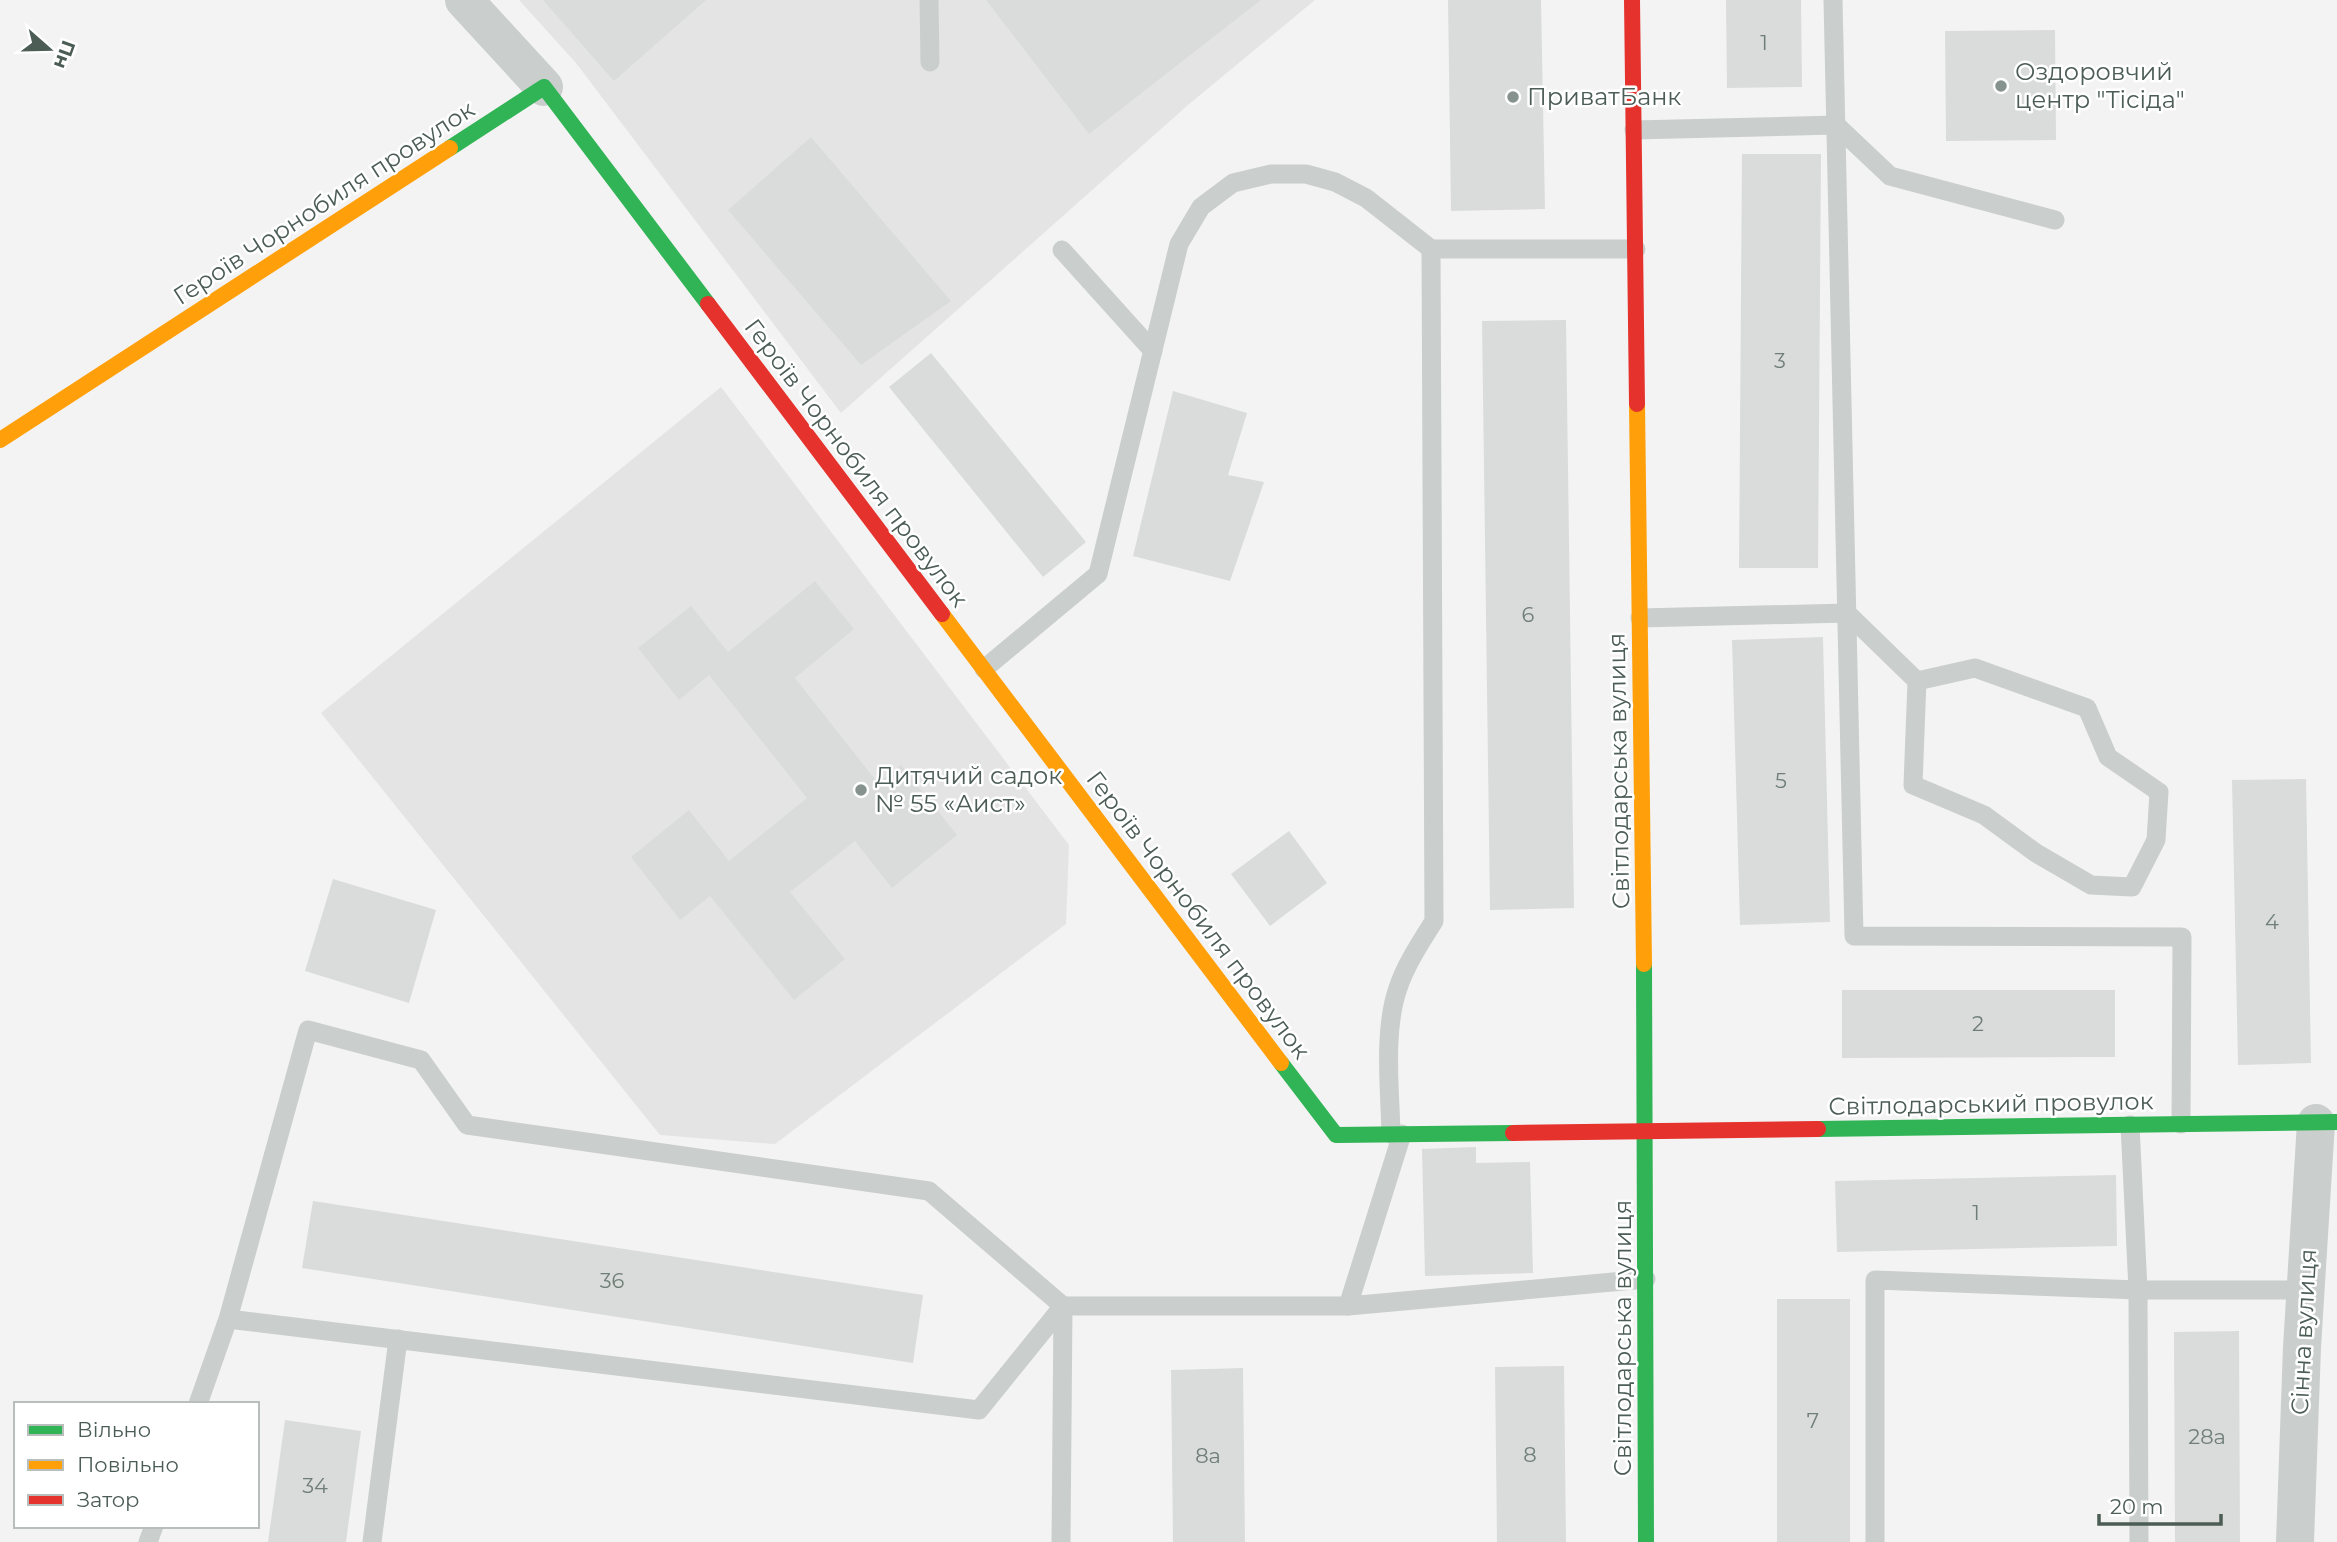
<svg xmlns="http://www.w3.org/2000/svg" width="2337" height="1542" font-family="Montserrat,sans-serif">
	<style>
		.education { fill: #e5e4e5 }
		.building { fill: #dadcdb }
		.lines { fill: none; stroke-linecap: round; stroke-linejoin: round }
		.lane { stroke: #cacecd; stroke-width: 19 }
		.street { stroke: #cacecd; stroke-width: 38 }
		.fast { stroke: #30b455; stroke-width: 16 }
		.slow { stroke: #ff9f0a; stroke-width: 16 }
		.jam { stroke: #e5322d; stroke-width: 16 }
		.poi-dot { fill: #86928d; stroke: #fff; stroke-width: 2.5 }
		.labels { text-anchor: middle; stroke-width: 5; stroke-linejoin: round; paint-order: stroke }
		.number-label { font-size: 21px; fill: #707e78 }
		.poi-label { font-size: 24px; fill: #4c5d56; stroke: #fff; text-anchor: start }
		.street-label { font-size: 24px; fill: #4c5d56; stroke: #fff }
	</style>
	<rect width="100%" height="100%" fill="#f3f3f3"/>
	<g class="education">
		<polygon points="519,0 1315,0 1188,105 841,413 576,63"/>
		<polygon points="721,387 1069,845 1066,924 775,1144 660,1135 321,713"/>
	</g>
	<g class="building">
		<polygon points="543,0 706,0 614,81"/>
		<polygon points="986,0 1261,0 1089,134"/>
		<polygon points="1448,0 1541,0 1545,209 1451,211"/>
		<polygon points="1726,0 1801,0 1802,87 1727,88"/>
		<polygon points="2055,30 2056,140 1946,141 1945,31"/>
		<polygon points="811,137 951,301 861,365 728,210"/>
		<polygon points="1742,154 1821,154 1818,568 1739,568"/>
		<polygon points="1566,320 1574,908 1490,910 1482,321"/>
		<polygon points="931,353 1086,542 1043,577 889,387"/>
		<polygon points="1173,391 1247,413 1228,475 1264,482 1230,581 1133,556"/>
		<polygon points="815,581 854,629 795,678 878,783 901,765 957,835 892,888 855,841 790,892 845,959 794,1000 710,896 680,920 631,857 689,810 729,861 807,798 709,675 679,700 638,648 691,606 728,652"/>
		<polygon points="1823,637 1830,922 1740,925 1732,640"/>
		<polygon points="2306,779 2311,1063 2238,1065 2232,780"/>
		<polygon points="1289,831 1327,883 1270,926 1231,874"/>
		<polygon points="333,879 436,910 409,1003 305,971"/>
		<polygon points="1842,990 2115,990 2115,1057 1842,1058"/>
		<polygon points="1476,1147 1476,1163 1530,1162 1533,1273 1425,1276 1422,1149"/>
		<polygon points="2116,1175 2117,1246 1837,1252 1835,1181"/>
		<polygon points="313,1201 923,1295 913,1363 302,1268"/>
		<rect x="1777" y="1299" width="73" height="243"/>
		<polygon points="2239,1331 2240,1542 2175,1542 2174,1332"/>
		<polygon points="1564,1366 1566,1542 1497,1542 1495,1367"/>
		<polygon points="1243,1368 1245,1542 1173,1542 1171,1370"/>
		<polygon points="285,1420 361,1431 346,1542 268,1542"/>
	</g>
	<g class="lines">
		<g class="lane">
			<polyline points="929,0 930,62"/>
			<polyline points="1833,0 1854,936 2182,937 2181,1124"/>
			<polyline points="1634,130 1836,125 1890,176 2055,220"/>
			<polyline points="1062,250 1153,351"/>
			<polyline points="1640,618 1847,613 1917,681 1913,785 1984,815 2036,853 2091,885 2132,887 2156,840 2159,792 2108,757 2087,708 1975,668 1917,681"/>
			<polyline points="984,669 1098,574 1179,244 1201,207 1233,183 1271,174 1306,174 1335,182 1366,198 1431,249 1636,249"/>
			<polyline points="2130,1125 2138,1290 2306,1290"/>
			<path d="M1391,1134C1390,1089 1383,1031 1398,988C1406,964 1421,942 1434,921L1431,249"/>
			<polyline points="1348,1306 1646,1279"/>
			<polyline points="198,1404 228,1319 979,1410 1063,1306 929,1191 467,1125 421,1060 308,1030 228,1319"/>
			<polyline points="148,1542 154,1526"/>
			<polyline points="372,1542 398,1339"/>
			<polyline points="1061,1542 1063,1306 1348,1306 1402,1134"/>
			<polyline points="1875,1542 1875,1280 2138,1290 2139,1542"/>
		</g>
		<g class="street">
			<polyline points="464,0 544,87"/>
			<polyline points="2295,1542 2302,1347 2316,1123"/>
		</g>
		<g class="fast">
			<polyline points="450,148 544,87 708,304"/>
			<polyline points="1644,964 1646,1542"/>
			<polyline points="1281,1063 1336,1135 1513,1133"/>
			<polyline points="1818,1129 2337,1122"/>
		</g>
		<g class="slow">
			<polyline points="1637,404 1644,964"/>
			<polyline points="0,440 450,148"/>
			<polyline points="942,614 1281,1063"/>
		</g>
		<g class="jam">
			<polyline points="1632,0 1637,404"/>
			<polyline points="708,304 942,614"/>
			<polyline points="1513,1133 1818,1129"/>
		</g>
	</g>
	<g class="poi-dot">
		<circle cx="2001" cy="86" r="7"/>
		<circle cx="1513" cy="97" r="7"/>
		<circle cx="861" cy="790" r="7"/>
	</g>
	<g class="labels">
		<g class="number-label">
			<text x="1764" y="50">1</text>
			<text x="1780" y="368">3</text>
			<text x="1528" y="622">6</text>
			<text x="1781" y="788">5</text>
			<text x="2272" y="929">4</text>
			<text x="1978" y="1031">2</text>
			<text x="1976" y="1220">1</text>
			<text x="612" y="1288">36</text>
			<text x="1813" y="1428">7</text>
			<text x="2207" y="1444">28а</text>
			<text x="1530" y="1462">8</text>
			<text x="1208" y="1463">8а</text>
			<text x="315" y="1493">34</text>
		</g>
		<g class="poi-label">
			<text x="2015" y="80">Оздоровчий<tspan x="2015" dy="28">центр "Тісіда"</tspan></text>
			<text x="1527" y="105">ПриватБанк</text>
			<text x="875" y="784">Дитячий садок<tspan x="875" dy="28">№ 55 «Аист»</tspan></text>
		</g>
		<g class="street-label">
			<text transform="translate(324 203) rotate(-33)" y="8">Героїв Чорнобиля провулок</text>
			<text transform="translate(856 463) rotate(53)" y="8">Героїв Чорнобиля провулок</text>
			<text transform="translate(1619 771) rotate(-91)" y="8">Світлодарська вулиця</text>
			<text transform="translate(1198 915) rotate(53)" y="8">Героїв Чорнобиля провулок</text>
			<text transform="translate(1991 1104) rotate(-1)" y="8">Світлодарський провулок</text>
			<text transform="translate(2304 1332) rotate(-87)" y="8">Сінна вулиця</text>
			<text transform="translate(1623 1338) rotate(-90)" y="8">Світлодарська вулиця</text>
		</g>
	</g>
	<rect x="14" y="1402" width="245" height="126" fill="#ffffff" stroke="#b7bebb" stroke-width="2"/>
	<rect x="28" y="1425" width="35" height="10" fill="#30b455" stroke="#b7bebb" stroke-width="2"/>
	<text x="77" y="1437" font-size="21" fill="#4c5d56">Вільно</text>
	<rect x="28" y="1460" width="35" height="10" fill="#ff9f0a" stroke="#b7bebb" stroke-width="2"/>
	<text x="77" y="1472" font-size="21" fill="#4c5d56">Повільно</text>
	<rect x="28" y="1495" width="35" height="10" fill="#e5322d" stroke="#b7bebb" stroke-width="2"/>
	<text x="77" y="1507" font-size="21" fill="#4c5d56">Затор</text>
	<g transform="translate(49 49) rotate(110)" stroke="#ffffff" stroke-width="5" paint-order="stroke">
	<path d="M0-5L12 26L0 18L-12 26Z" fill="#4c5d56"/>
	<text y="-10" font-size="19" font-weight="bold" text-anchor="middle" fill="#4c5d56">Пн</text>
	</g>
	<path d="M2099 1514v10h122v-10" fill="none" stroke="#4c5d56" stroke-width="3.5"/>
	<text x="2110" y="1514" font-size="21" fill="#4c5d56" stroke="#ffffff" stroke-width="5" paint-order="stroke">20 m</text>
</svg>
